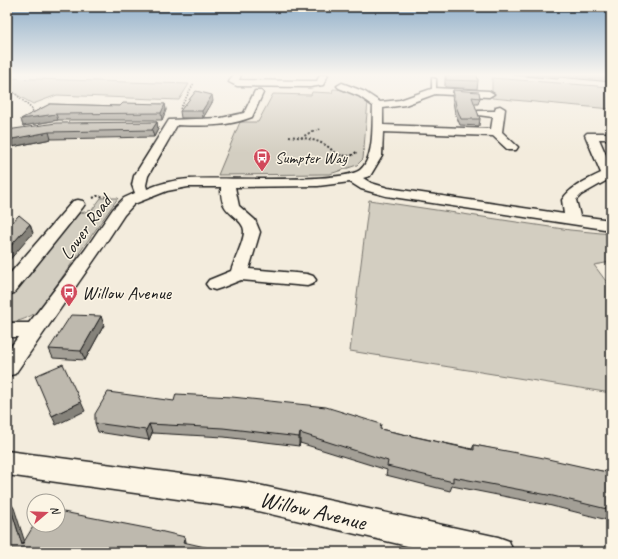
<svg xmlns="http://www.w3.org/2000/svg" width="618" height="559" font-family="Caveat,sans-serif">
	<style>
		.green { fill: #d3cec1; stroke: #78756e }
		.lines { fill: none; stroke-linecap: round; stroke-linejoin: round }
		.service-casing { stroke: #1c1c1c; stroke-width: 3 }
		.minor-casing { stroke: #1c1c1c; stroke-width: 3 }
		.path-far1 { stroke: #1c1c1c; stroke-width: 1.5; stroke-dasharray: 1.5 1.5; stroke-linecap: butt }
		.path { stroke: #1c1c1c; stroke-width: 2; stroke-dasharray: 2 2; stroke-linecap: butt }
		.service { fill: #fcf5e5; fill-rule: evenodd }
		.minor { fill: #fcf5e5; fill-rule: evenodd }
		.wall { fill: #a39f96; stroke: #1c1c1c }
		.shaded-wall { fill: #85827a; stroke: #1c1c1c }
		.building { fill: #beb9ae; stroke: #1c1c1c }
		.labels { text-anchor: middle; stroke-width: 3; stroke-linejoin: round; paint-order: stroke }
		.far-poi-label { font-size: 16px; fill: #1c1c1c; stroke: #fcf5e5; text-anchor: start }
		.street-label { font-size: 19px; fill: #1c1c1c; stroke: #fcf5e5 }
		.poi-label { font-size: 19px; fill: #1c1c1c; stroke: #fcf5e5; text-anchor: start }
		.near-street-label { font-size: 23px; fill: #1c1c1c; stroke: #fcf5e5 }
	</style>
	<rect width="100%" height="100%" fill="#f3ecdd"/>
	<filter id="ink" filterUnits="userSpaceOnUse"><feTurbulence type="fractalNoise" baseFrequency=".025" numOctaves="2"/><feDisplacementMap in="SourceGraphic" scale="8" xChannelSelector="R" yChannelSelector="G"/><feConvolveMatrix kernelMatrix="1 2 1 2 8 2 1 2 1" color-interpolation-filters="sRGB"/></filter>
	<g filter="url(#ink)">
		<g class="green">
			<polygon points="7,78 189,84 179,100 57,95 33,104 10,91 7,93"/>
			<polygon points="492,78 611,87 611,109 492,98"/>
			<path d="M333,89C347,89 356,94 368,101L363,159L357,165L330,174L218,175L240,122H258L273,94L311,95L312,92L332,93Z"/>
			<path d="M101,198H118L39,310C29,318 20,322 7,322V301L77,214L92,210Z"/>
			<polygon points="369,200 570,230 611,234 611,262 594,265 611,288 611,393 350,351"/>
		</g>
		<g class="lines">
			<g class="service-casing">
				<polygon id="service" points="432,78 436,79 436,91 434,92 432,91"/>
			</g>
			<g class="minor-casing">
				<g id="minor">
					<polygon points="233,75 241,75 239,80 310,81 317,81 320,75 328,75 323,85 310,87 237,86 229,82"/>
					<path d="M342,83L365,92L380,102L400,100L434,88L489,91L494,94L489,97L435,94L405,105L383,108V125L491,129L493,117L478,115L477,113L478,111H495L496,107L500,106L505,109L502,132L518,147L516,150H508L493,136L383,132L382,156L370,176L363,178L371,183L388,188L564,214L562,200C571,186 587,180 601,173L585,135L587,133H611V139H599L611,166V178L581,195L576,200L580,216L611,220V230L386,196L361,189L350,182L318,186L235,187L239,206L255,220L260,232L249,269L307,274L313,276L316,280L313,284L307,286L241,280L221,288L215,290L209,288L206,284L209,280L231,271C234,261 244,241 244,232C245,221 228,215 224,205C221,200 221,193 221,187H188L167,191L134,204L124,215L99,253L15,374L7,376V352L18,337H7V323H29L85,250L113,209L124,198L135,193L132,185L134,176L169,120L221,118L244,113L255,91H261L263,93L252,117C227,127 202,126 177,125L148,176L146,185L147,189C161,183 174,180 189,179C219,177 342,184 360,170C375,158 372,123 373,106L359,96L339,88L337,86Z"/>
					<polygon points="78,200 83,201 85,204 83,207 14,293 7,295 7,277 73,201"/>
					<polygon points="7,451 249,483 498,537 509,541 513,552 433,552 249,509 7,475"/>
				</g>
			</g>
			<g class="path-far1">
				<polyline points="7,86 33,110 31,117"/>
				<polyline points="180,109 194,83"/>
				<polyline points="313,131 321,129"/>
			</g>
			<g class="path">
				<path d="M289,136C306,138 326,140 336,155L351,156L358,151"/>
				<polyline points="301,138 314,130"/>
				<polyline points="93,198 97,196 112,197"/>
			</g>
			<use href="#service" class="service"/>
			<use href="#minor" class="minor"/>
		</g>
		<g class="wall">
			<polygon points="445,75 477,75 478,81 477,89 445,87"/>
			<polygon points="514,75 611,75 611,82 559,77 558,79"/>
			<polygon points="453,90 480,98 478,104 474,104 480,119 479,126 460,125 455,113 452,96"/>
			<polygon points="213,101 203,118 181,118 180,111"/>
			<polygon points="50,104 120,106 165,104 166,110 162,120 58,120 23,126 21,119"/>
			<polygon points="157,122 158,129 154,137 51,139 7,148 7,130"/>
			<polygon points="104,325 85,360 53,358 49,349"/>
			<polygon points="95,423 380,429 472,449 474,445 611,473 611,521 548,505 452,486 450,491 386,475 387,470 300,443 299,446 224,437 152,433 149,440 98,432"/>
		</g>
		<g class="shaded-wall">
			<polygon points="212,95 213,101 203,118 202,111"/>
			<polygon points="165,104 166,110 162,120 161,113"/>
			<polygon points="56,114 58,120 23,126 21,119"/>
			<polygon points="157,122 158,129 154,137 152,130"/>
			<polygon points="49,132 51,139 7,148 7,140"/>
			<polygon points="30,224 33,233 7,263 7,250"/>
			<polygon points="101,316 104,325 85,360 81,351"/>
			<polygon points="81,402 85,411 56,425 52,416"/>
			<polygon points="149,424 152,433 149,440 146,430"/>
			<polygon points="300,433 300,443 299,446 299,437"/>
			<polygon points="8,499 14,508 28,552 22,545"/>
			<polygon points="185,537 187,546 183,542"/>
		</g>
		<g class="building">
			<polygon points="446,75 477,75 478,81 446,80"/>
			<polygon points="453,90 479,92 480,98 472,97 480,119 461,119 456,106"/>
			<polygon points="196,91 212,95 202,111 180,111"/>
			<polygon points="123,103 165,104 161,113 56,114 21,119 50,104 120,106"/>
			<polygon points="157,122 152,130 49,132 7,140 7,130 56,123"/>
			<polygon points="19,215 30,224 7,250 7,228"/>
			<polygon points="71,315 101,316 81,351 49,349"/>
			<polygon points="63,364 81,402 52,416 35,376"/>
			<polygon points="108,392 174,401 176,394 232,397 326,407 381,424 380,429 474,450 474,445 539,457 611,473 611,510 553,496 453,477 453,482 387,466 388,461 300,433 299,437 223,428 149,424 146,430 95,423 95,414"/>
			<polygon points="8,499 22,545 34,525 58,525 58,511 151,529 185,537 183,542 227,552 7,552 7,500"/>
		</g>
	</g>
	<linearGradient id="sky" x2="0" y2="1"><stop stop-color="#8faec9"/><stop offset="0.49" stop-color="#faf6f0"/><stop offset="1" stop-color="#faf6f0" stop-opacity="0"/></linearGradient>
	<rect width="618" height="153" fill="url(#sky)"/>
	<defs>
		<g id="bus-pin" transform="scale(0.9)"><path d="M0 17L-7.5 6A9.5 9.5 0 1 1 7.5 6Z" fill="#d1495b" stroke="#fcf5e5"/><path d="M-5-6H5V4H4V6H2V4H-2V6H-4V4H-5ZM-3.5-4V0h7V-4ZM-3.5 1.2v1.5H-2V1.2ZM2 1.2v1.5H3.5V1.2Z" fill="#fff"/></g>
	</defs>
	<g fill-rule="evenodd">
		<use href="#bus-pin" x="262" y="157"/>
		<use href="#bus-pin" x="69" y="292"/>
	</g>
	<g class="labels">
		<g class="far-poi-label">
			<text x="275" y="163">Sumpter Way</text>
		</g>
		<g class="street-label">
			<text transform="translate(85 227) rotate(-54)" y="7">Lower Road</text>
		</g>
		<g class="poi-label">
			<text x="82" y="299">Willow Avenue</text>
		</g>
		<g class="near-street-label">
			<text transform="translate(313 510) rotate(13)" y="8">Willow Avenue</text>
		</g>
	</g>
	<rect width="618" height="559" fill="none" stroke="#fcf5e5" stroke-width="24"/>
	<rect x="12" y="12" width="594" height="535" fill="none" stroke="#1c1c1c" stroke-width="1.5" filter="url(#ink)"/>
	<g transform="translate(46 513) rotate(71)"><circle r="19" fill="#fcf5e5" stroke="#a29e95"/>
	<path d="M0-3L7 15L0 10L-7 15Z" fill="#d1495b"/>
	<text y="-6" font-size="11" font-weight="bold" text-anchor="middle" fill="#1c1c1c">N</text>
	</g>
</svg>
